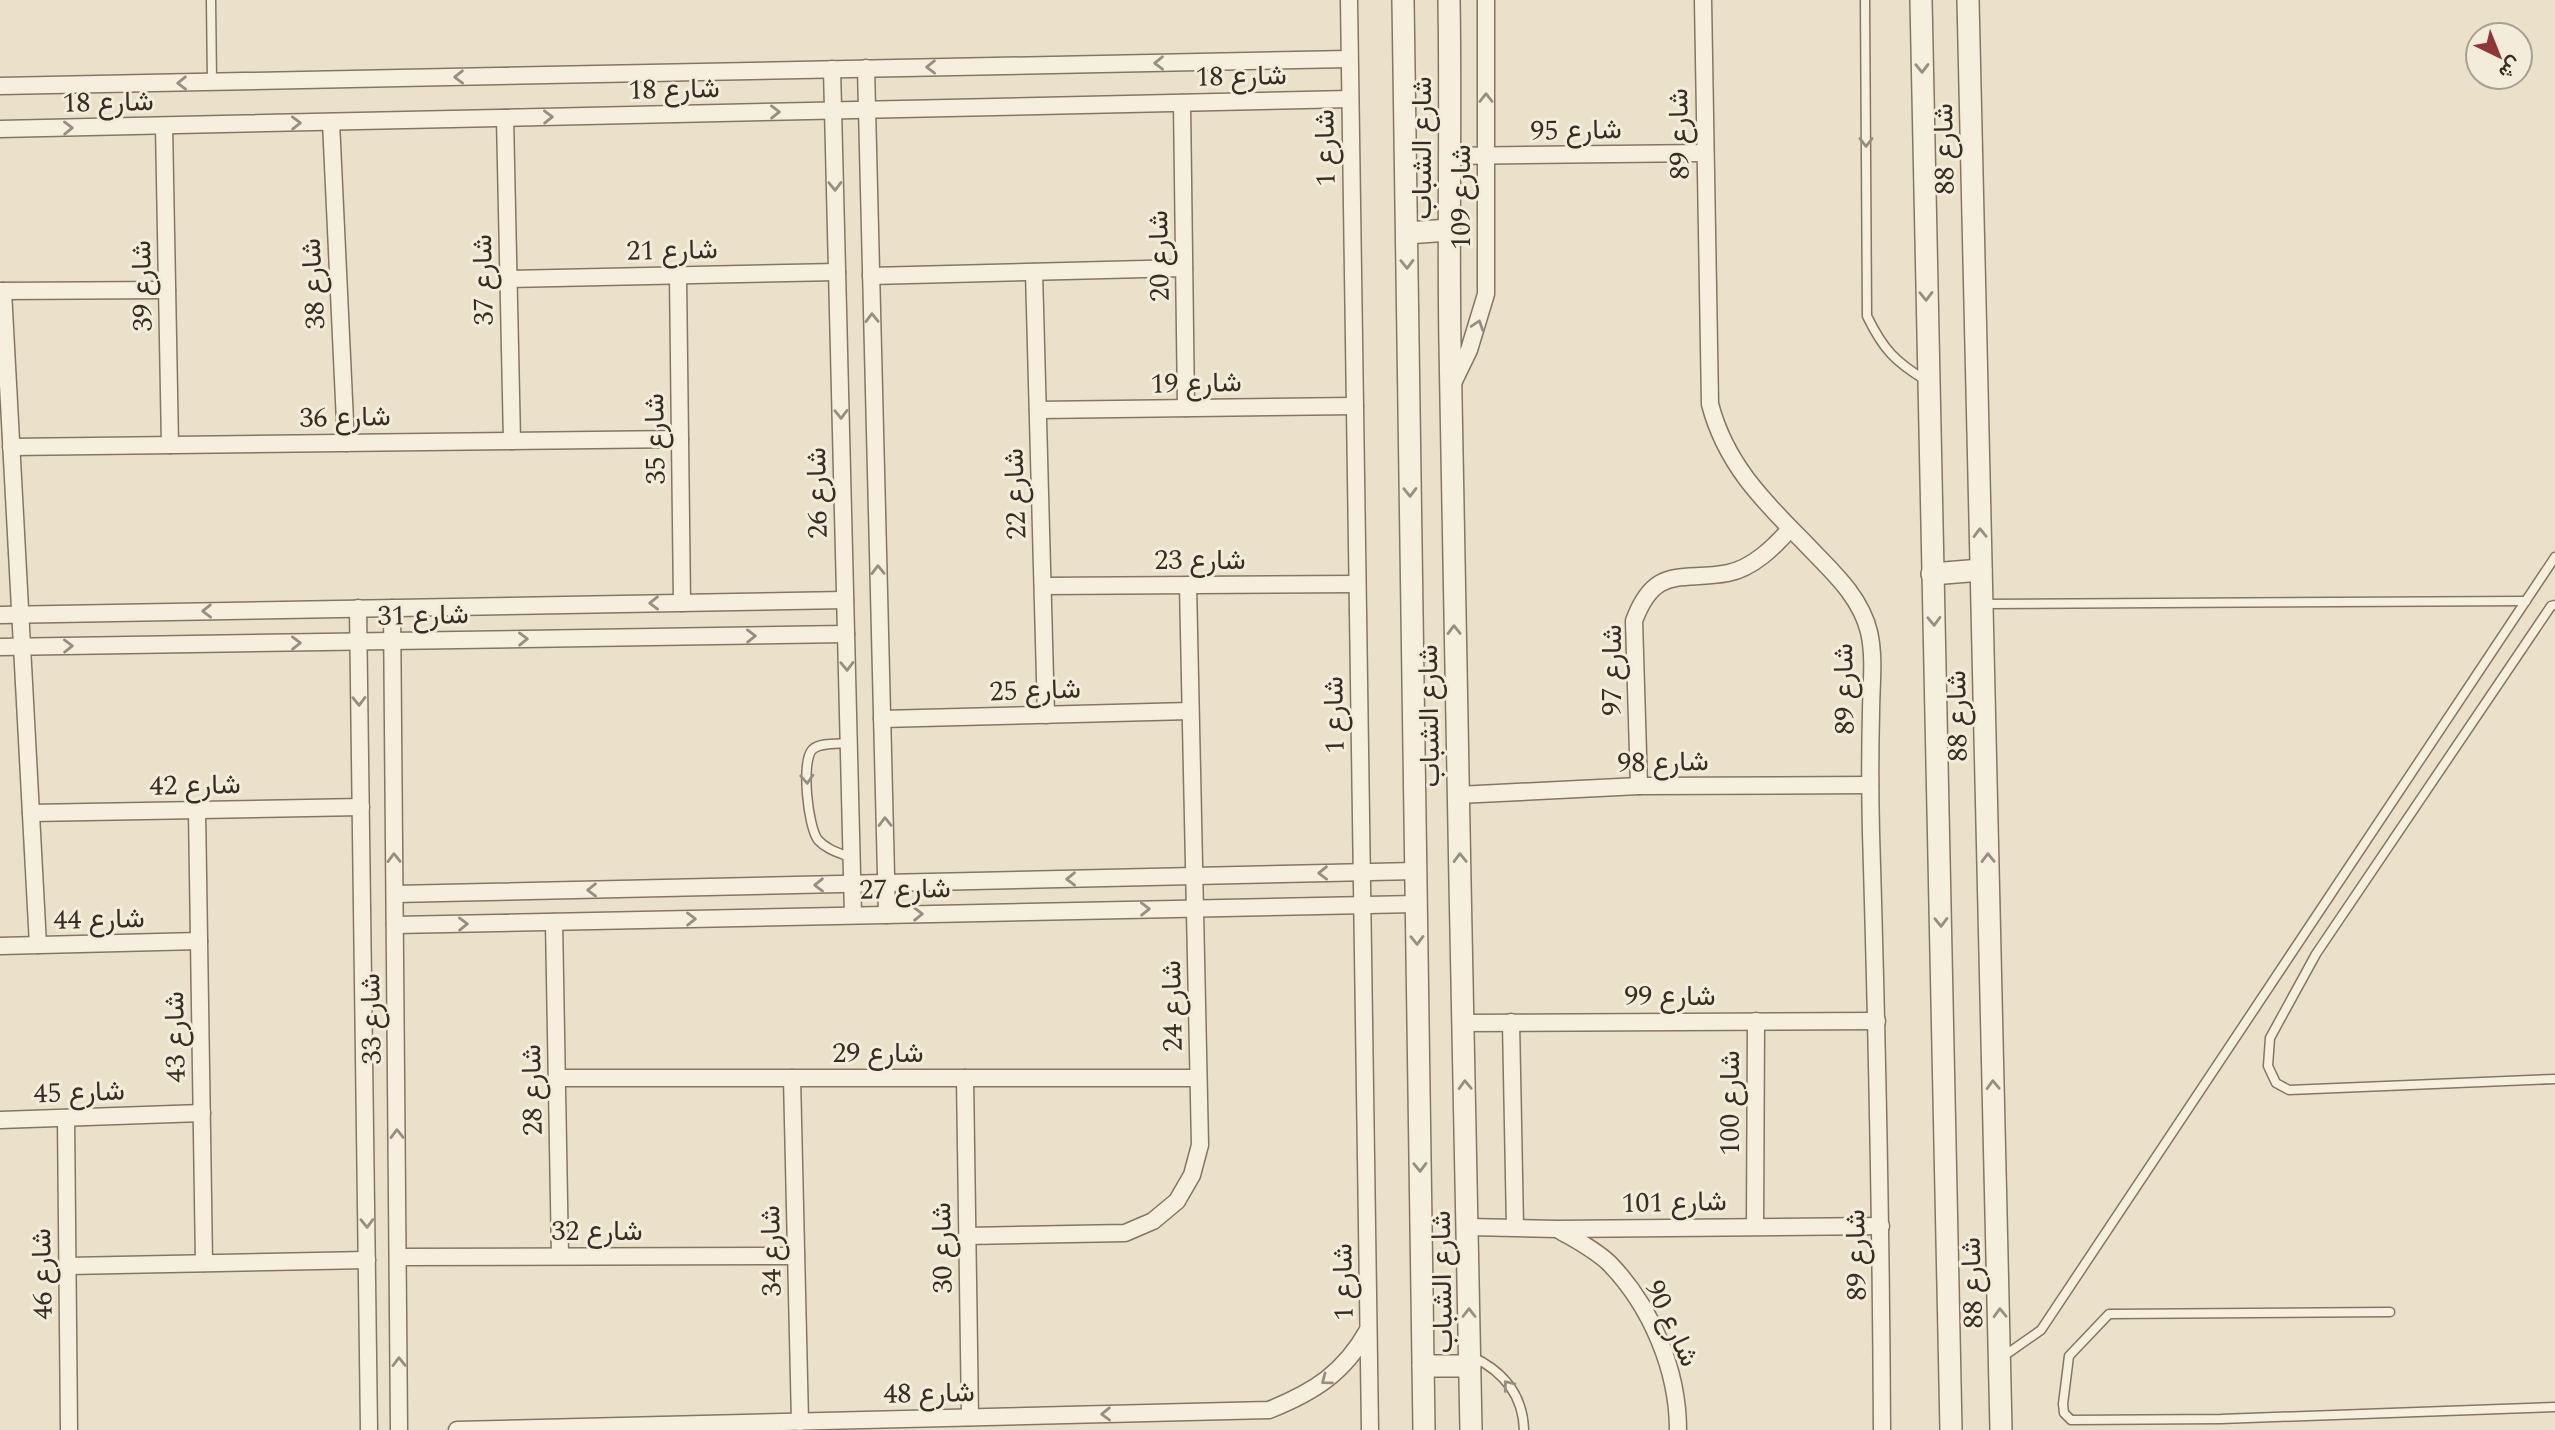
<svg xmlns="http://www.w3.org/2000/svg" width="2555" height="1430" font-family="Spectral,Vazirmatn,serif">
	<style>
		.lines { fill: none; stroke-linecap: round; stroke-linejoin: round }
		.service-casing { stroke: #867561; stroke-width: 11 }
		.minor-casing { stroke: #867561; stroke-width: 19 }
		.tertiary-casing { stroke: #867561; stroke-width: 24 }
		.service { stroke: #f6efde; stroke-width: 8 }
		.minor { stroke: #f6efde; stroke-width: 16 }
		.tertiary { stroke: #f6efde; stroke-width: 21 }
		.oneway { stroke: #978e80 }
		.labels { text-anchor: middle; stroke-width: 6; stroke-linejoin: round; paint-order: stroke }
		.street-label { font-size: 28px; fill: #382d23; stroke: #f3ecda }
	</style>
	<rect width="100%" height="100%" fill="#ebe1cb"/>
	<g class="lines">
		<g class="service-casing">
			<g id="service">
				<polyline points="211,0 212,82"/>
				<path d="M1865,0L1867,316C1883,349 1895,362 1927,381"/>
				<polyline points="1983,604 2526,601"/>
				<polyline points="2555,605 2551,606 2316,954 2270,1038 2268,1066 2276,1083 2289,1090 2555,1079"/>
				<path d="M849,743C839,744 819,742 812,750C801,763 808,827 818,840C827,850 840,853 852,858"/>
				<polyline points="2390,1312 2109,1314 2069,1356 2063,1404 2064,1413 2071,1420 2221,1419 2555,1407"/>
				<path d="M1473,1357C1504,1372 1523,1396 1524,1430"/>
				<polyline points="2001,1358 2041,1330 2555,557"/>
			</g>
		</g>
		<g class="minor-casing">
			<g id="minor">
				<polyline points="1349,0 1370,1430"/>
				<path d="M1703,0L1710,404C1725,462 1761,499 1803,541C1828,568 1860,594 1869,632C1875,658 1871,686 1871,713C1870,753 1870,793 1871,833C1877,1032 1881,1231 1882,1430"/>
				<polyline points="866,68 887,915"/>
				<polyline points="832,69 853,915"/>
				<polyline points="0,86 1349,59"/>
				<polyline points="1182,103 1186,408"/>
				<polyline points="505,118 512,441"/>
				<polyline points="331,122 346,443"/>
				<polyline points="164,126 170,445"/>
				<polyline points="0,129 1350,99"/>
				<polyline points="1449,156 1704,153"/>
				<polyline points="1034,272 1046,715"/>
				<polyline points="678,276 682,603"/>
				<polyline points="871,276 1184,268"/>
				<polyline points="509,279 837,272"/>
				<polyline points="0,291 167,290"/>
				<polyline points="3,291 38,945"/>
				<polyline points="1452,385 1469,350 1486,294 1486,0"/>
				<polyline points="1038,410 1355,406"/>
				<polyline points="11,447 680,439"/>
				<polyline points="1043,586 1357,584"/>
				<polyline points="358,608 369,1430"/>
				<polyline points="392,608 399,1430"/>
				<polyline points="0,615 845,600"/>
				<polyline points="0,647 846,634"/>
				<polyline points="882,719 1190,711"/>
				<path d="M1639,786L1634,621C1655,564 1681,582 1728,573C1753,568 1774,547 1790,529"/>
				<polyline points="1458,795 1639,786 1870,785"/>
				<polyline points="197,810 204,1263"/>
				<polyline points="31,813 361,807"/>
				<polyline points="395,894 1416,871"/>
				<polyline points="554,922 560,1256"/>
				<polyline points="395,925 1416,904"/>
				<polyline points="0,946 199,941"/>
				<polyline points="1511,1022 1515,1227"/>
				<polyline points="1463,1023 1877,1021"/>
				<polyline points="557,1078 1198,1078"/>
				<polyline points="792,1078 800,1422"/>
				<polyline points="965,1078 970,1417"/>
				<polyline points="66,1118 69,1430"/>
				<polyline points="0,1120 202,1113"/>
				<polyline points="1755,1226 1756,1021"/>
				<polyline points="1469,1227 1557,1229 1881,1226"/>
				<path d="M1559,1230C1576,1240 1594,1249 1609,1263C1651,1306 1678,1370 1678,1430"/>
				<polyline points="967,1236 1125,1233 1153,1221 1177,1201 1192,1175 1200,1145 1188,585"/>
				<polyline points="398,1257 796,1256"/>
				<polyline points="68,1266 367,1260"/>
				<path d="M457,1430L1269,1410C1314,1392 1344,1373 1368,1330"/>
			</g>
		</g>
		<g class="tertiary-casing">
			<g id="tertiary">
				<polyline points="1403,0 1424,1430"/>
				<path d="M1449,0C1451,115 1448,230 1450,345C1455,707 1465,1068 1471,1430"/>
				<polyline points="1921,0 1951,1430"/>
				<polyline points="1968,0 2001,1430"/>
				<polyline points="1407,233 1449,230"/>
				<polyline points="1932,574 1981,570"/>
				<polyline points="1423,1366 1470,1366"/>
			</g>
		</g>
		<use href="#service" class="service"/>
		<use href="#minor" class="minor"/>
		<use href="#tertiary" class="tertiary"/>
	</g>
	<defs><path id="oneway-chevron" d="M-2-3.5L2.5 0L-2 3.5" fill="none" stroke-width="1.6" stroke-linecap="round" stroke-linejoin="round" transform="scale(1.75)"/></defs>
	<g class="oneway">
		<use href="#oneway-chevron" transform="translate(1159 63) rotate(179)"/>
		<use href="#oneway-chevron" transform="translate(931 67) rotate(179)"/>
		<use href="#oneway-chevron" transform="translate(1922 68) rotate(89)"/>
		<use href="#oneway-chevron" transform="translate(459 77) rotate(179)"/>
		<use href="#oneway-chevron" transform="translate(182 83) rotate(179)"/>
		<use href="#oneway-chevron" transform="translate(1486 98) rotate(-90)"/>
		<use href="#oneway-chevron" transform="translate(775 112) rotate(-1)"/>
		<use href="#oneway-chevron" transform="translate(548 117) rotate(-1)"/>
		<use href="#oneway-chevron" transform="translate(296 123) rotate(-1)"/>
		<use href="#oneway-chevron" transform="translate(68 128) rotate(-1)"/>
		<use href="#oneway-chevron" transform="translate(1866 142) rotate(90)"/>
		<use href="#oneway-chevron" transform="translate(835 186) rotate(89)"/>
		<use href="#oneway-chevron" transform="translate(1407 264) rotate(89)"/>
		<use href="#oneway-chevron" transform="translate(1926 296) rotate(89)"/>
		<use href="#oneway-chevron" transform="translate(872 318) rotate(-91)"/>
		<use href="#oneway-chevron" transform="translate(1478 325) rotate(-72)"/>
		<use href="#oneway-chevron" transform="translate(841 414) rotate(89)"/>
		<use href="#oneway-chevron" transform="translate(1410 492) rotate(89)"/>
		<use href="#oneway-chevron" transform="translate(1980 533) rotate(-91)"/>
		<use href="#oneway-chevron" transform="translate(878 570) rotate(-91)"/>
		<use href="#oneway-chevron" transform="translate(654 603) rotate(179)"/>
		<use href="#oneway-chevron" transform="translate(207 611) rotate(179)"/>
		<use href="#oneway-chevron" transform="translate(1934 621) rotate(88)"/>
		<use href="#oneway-chevron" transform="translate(1454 630) rotate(-91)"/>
		<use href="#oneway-chevron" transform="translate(751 636) rotate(-1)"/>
		<use href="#oneway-chevron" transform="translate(523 639) rotate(-1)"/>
		<use href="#oneway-chevron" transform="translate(296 643) rotate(-1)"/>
		<use href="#oneway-chevron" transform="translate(68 646) rotate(-1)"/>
		<use href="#oneway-chevron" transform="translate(847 666) rotate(89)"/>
		<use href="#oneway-chevron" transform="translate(359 701) rotate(89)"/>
		<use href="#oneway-chevron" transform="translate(807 779) rotate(87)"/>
		<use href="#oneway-chevron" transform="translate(885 822) rotate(-91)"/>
		<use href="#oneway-chevron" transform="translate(394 858) rotate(-91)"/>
		<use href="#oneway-chevron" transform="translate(1460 858) rotate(-91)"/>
		<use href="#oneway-chevron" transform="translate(1988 858) rotate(-91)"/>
		<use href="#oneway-chevron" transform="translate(1323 873) rotate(179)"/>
		<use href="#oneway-chevron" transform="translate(1071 879) rotate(179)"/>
		<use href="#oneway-chevron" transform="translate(819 885) rotate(179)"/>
		<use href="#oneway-chevron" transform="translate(592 890) rotate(179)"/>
		<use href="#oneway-chevron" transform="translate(1145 909) rotate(-1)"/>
		<use href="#oneway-chevron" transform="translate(918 914) rotate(-1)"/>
		<use href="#oneway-chevron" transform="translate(691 919) rotate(-1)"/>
		<use href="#oneway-chevron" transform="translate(1941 922) rotate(89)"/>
		<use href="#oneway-chevron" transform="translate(463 924) rotate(-1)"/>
		<use href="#oneway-chevron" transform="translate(1417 940) rotate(89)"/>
		<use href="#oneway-chevron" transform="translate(1465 1085) rotate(-92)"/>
		<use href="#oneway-chevron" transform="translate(1993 1085) rotate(-92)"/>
		<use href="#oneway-chevron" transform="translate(397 1134) rotate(-91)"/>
		<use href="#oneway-chevron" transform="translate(1420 1167) rotate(89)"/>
		<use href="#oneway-chevron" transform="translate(367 1223) rotate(89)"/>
		<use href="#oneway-chevron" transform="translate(1469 1313) rotate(-90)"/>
		<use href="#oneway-chevron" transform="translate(2000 1313) rotate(-92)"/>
		<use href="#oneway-chevron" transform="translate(399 1362) rotate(-91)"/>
		<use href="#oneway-chevron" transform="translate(1326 1380) rotate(143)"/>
		<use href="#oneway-chevron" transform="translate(1508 1385) rotate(-128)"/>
		<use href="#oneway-chevron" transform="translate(1106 1414) rotate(179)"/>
	</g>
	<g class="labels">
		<g class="street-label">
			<text transform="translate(1241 75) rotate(-1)" y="10">شارع 18</text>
			<text transform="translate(674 88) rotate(-1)" y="10">شارع 18</text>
			<text transform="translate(108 101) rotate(-1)" y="10">شارع 18</text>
			<text transform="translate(1576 129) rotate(-1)" y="10">شارع 95</text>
			<text transform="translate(1678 134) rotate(-91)" y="10">شارع 89</text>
			<text transform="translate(1324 148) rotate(-91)" y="10">شارع 1</text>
			<text transform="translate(1421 148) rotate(-90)" y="10">شارع الشباب</text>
			<text transform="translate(1943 149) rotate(-91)" y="10">شارع 88</text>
			<text transform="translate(1460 197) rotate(-90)" y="10">شارع 109</text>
			<text transform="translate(672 249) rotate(-1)" y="10">شارع 21</text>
			<text transform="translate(1158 256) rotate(-91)" y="10">شارع 20</text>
			<text transform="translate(482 280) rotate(-91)" y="10">شارع 37</text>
			<text transform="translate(312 284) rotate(-93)" y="10">شارع 38</text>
			<text transform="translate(141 286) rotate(-91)" y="10">شارع 39</text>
			<text transform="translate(1196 382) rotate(-1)" y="10">شارع 19</text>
			<text transform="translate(345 416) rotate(-1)" y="10">شارع 36</text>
			<text transform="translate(654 439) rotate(-91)" y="10">شارع 35</text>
			<text transform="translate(816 493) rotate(-91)" y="10">شارع 26</text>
			<text transform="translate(1014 494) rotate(-92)" y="10">شارع 22</text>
			<text x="1200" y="569">شارع 23</text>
			<text transform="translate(423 614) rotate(-1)" y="10">شارع 31</text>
			<text transform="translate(1611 670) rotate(-90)" y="10">شارع 97</text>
			<text transform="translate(1035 689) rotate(-2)" y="10">شارع 25</text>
			<text transform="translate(1843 689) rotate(-91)" y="10">شارع 89</text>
			<text transform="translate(1333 715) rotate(-91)" y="10">شارع 1</text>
			<text transform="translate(1428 716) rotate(-91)" y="10">شارع الشباب</text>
			<text transform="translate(1956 716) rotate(-91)" y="10">شارع 88</text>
			<text transform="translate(1663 761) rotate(-1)" y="10">شارع 98</text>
			<text transform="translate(195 784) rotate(-1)" y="10">شارع 42</text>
			<text transform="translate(905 888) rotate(-1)" y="10">شارع 27</text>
			<text transform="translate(99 918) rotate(-1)" y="10">شارع 44</text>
			<text x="1670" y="1005">شارع 99</text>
			<text transform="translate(1171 1006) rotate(-91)" y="10">شارع 24</text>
			<text transform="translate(370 1019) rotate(-91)" y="10">شارع 33</text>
			<text transform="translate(174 1037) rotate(-91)" y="10">شارع 43</text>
			<text x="878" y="1062">شارع 29</text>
			<text transform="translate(531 1090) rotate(-91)" y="10">شارع 28</text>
			<text transform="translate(79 1091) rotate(-2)" y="10">شارع 45</text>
			<text transform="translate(1729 1103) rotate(-90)" y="10">شارع 100</text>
			<text transform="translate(1674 1201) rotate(-1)" y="10">شارع 101</text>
			<text x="597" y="1240">شارع 32</text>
			<text transform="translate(941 1248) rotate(-91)" y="10">شارع 30</text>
			<text transform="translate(770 1251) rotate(-91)" y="10">شارع 34</text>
			<text transform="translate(1855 1255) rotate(-91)" y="10">شارع 89</text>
			<text transform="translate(41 1274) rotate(-91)" y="10">شارع 46</text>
			<text transform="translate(1342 1282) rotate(-91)" y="10">شارع 1</text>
			<text transform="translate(1441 1282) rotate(-91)" y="10">شارع الشباب</text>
			<text transform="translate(1971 1283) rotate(-92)" y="10">شارع 88</text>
			<text transform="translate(1673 1323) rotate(65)" y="10">شارع 90</text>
			<text transform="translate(929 1392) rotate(-1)" y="10">شارع 48</text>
		</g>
	</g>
	<g transform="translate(2499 56) rotate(137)"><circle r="33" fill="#f3ecda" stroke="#a8a091" stroke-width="2"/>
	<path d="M0-5L12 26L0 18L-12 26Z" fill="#8f3738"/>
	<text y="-10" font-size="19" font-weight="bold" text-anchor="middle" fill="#382d23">ش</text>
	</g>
</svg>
